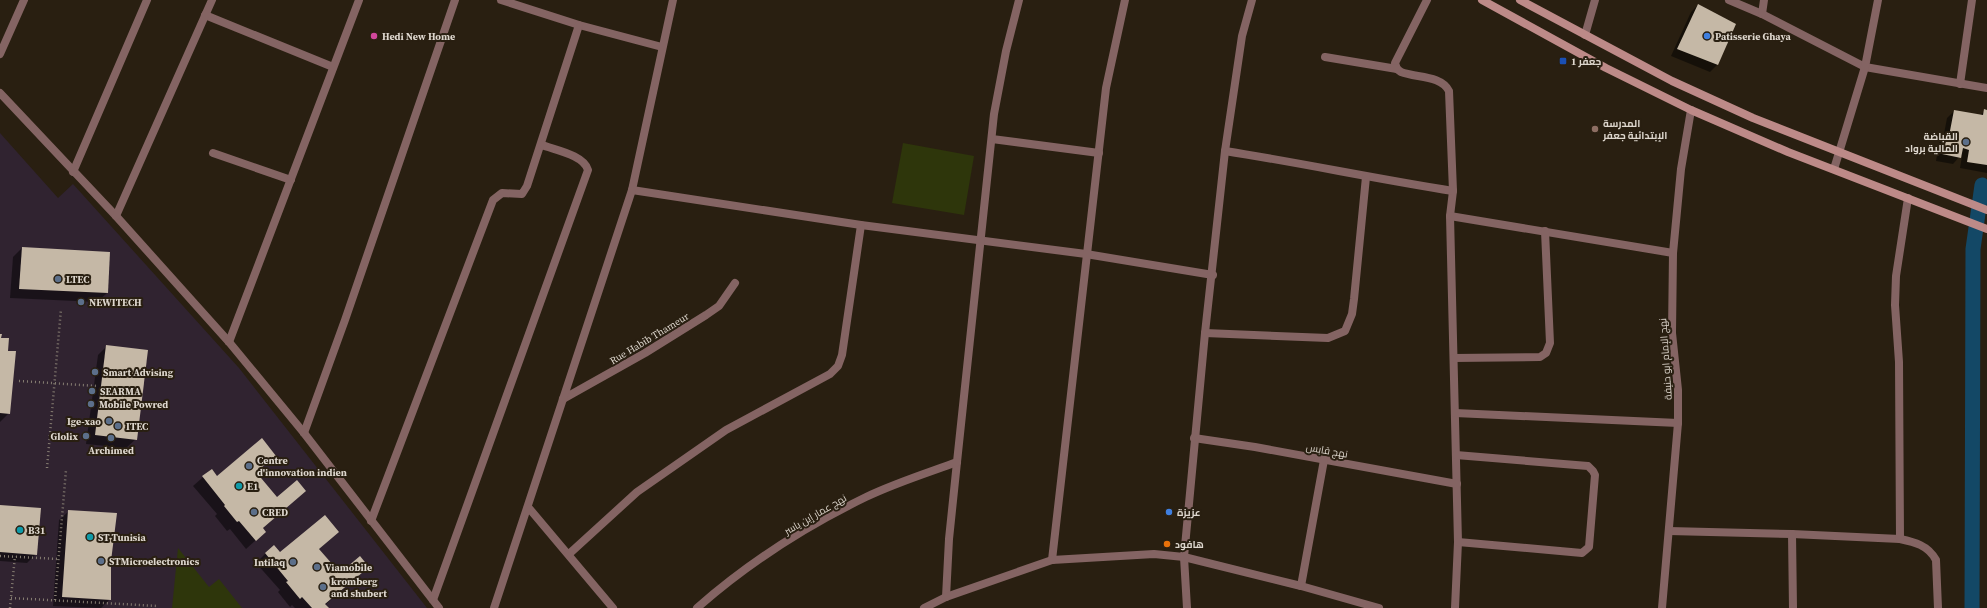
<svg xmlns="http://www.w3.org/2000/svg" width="1987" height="608" font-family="'Source Serif 4',Cairo,serif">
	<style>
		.industrial { fill: #302330 }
		.green { fill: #2e360b }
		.shadow { fill: #0007 }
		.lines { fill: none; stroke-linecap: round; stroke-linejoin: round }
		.canal { stroke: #134866; stroke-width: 15 }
		.building { fill: #c5b8a6 }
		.path { stroke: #867e72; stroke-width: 2.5; stroke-dasharray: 1 3; stroke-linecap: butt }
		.street { stroke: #846463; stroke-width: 8 }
		.secondary { stroke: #bd8a88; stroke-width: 8 }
		.hotel-dot { fill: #d1479c; stroke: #291f11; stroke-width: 1.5 }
		.shop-dot { fill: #3f7fe0; stroke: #291f11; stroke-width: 1.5 }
		.transit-dot { fill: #1a4fb4; stroke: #291f11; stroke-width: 1.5 }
		.education-dot { fill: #8d6e63; stroke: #291f11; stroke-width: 1.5 }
		.service-dot { fill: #5c6f8a; stroke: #291f11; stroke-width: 1.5 }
		.culture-dot { fill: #0f9aa8; stroke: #291f11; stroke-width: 1.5 }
		.food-dot { fill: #e8710a; stroke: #291f11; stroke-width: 1.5 }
		.labels { text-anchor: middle; stroke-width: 4; stroke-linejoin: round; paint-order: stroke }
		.poi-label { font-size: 10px; font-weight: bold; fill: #ded7ce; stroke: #291f11; text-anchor: start }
		.street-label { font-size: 10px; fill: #ded7ce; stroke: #291f11 }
	</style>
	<rect width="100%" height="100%" fill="#291f11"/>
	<polygon class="industrial" points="0,133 58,198 73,184 239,368 427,608 0,608"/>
	<g class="green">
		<polygon points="903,143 974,156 964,215 892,203"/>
		<polygon points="178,548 209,587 219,579 242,608 172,608"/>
	</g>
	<g class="shadow">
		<polygon points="1698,5 1735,24 1717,65 1710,72 1671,56 1691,12"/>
		<polygon points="1954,111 1980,115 1985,111 1987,111 1987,173 1960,168 1962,156 1960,156 1953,164 1936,161 1939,143 1943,139 1947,118"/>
		<polygon points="22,248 107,293 97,302 10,298 13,257"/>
		<polygon points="0,335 9,413 0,422"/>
		<polygon points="107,346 136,439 126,448 86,444 98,355"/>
		<polygon points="275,456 256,473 277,498 305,491 262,529 265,532 246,549 230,529 227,531 215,516 217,514 193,486 211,470 217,477"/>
		<polygon points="0,506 36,554 27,563 0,561"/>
		<polygon points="69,511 110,599 101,608 53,606 59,520"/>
		<polygon points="338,532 319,549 340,575 368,567 325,605 327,608 295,608 292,605 290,607 278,592 280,590 256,563 266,553 280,553"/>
	</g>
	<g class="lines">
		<polyline class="canal" points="1972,608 1973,249 1982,185"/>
	</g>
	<g class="building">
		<polygon points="1698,4 1736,24 1718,65 1677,49"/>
		<polygon points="1984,109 1987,110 1987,165 1967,162 1969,150 1963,148 1961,158 1942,154 1946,135 1949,136 1954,110 1983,115"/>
		<polygon points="22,247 110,252 108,293 19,289"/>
		<polygon points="0,334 2,334 1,338 9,338 8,351 16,351 10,414 0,413"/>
		<polygon points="106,345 148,350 137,440 95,435"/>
		<polygon points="262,438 276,456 256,472 277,497 297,480 306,491 263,528 266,532 256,541 239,521 237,522 224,506 225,505 202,476 212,469 217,476"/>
		<polygon points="0,505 41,508 37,555 0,552"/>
		<polygon points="68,510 117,513 111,561 111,600 62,597"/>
		<polygon points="325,515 339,532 319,549 340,573 360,556 369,567 325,604 329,608 312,608 302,597 300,599 286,582 288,581 265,553 274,545 280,552"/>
	</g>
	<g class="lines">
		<g class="path">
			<polyline points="19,381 97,386"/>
			<polyline points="47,468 61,309"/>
			<polyline points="0,556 59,559"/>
			<polyline points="11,598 158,606"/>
			<polyline points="55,600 66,470"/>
			<polyline points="10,608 15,556"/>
		</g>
		<g class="street">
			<polyline points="501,0 579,25 662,47"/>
			<path d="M1427,0L1395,63L1397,69L1401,72C1416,78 1441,75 1449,91L1453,191L1450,216L1458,542L1455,608"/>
			<polyline points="1729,0 1762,14 1865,67 1987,88"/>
			<polyline points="1762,14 1764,0"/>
			<polyline points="205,15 333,67"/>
			<polyline points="1585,35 1595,0"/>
			<polyline points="0,54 24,0"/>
			<polyline points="1325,57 1397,69"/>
			<polyline points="1960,84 1972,0"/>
			<polyline points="0,93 116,216 229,342 304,433 439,608"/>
			<polyline points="992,139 1099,153"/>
			<path d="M1225,151C1301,163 1377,179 1453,191"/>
			<polyline points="213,153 291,180"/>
			<polyline points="1834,169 1865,67 1878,0"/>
			<polyline points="73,172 147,0"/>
			<polyline points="632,190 861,225 1086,254 1213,275"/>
			<polyline points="116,216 212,0"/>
			<polyline points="1450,216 1673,253"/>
			<polyline points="1205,333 1328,338 1345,331 1352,314 1354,299 1366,177"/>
			<polyline points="229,342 359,0"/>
			<polyline points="1454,358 1540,357 1546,353 1550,343 1545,231"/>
			<polyline points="563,399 645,353 706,315 719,306 735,283"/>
			<polyline points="1455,413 1678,423"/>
			<polyline points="304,433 345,320 455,0"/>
			<polyline points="1194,438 1255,447 1457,484"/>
			<polyline points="1456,455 1588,466 1593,471 1595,475 1589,547 1582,553 1458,542"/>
			<polyline points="528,507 613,608"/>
			<polyline points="371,521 493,200 502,193 522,194 527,186 579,25"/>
			<path d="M1669,531L1792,534L1900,539C1914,542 1928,545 1936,560L1938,608"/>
			<polyline points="1792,534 1793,608"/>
			<polyline points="1900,539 1899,362 1895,305 1896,276 1908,198"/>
			<polyline points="569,554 637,492 726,430 830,374 838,366 842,355 861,225"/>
			<polyline points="1052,560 1106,88 1125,0"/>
			<polyline points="1301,586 1324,460"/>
			<polyline points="946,597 949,539 957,462 994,114 1006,51 1019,0"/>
			<path d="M433,600L588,170C584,155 555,150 542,145"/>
			<polyline points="494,608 632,190 673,0"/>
			<path d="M697,608C747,564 806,526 866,497C895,483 927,473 957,462"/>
			<polyline points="924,608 946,597 1052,560 1154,554 1184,557 1301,586 1379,608"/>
			<polyline points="1187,608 1184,557 1205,333 1225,151 1242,36 1252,0"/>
			<polyline points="1662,608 1678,423 1678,390 1672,333 1673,253 1681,169 1691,110"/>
		</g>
		<g class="secondary">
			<polyline points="1482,0 1606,68 1691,110 1788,152 1987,229"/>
			<polyline points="1520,0 1672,81 1753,118 1987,210"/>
		</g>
	</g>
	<circle class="hotel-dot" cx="374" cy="36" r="4"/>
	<g class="shop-dot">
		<circle cx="1707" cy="36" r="4"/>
		<circle cx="1169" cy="512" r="4"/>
	</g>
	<rect class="transit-dot" x="1559" y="57" width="8" height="8" rx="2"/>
	<circle class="education-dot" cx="1595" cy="129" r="4"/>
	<g class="service-dot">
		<circle cx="1966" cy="142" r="4"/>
		<circle cx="58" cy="279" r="4"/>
		<circle cx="81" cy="302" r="4"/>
		<circle cx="95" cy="372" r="4"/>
		<circle cx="92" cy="391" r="4"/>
		<circle cx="91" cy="404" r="4"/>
		<circle cx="109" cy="421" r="4"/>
		<circle cx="118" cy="426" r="4"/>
		<circle cx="86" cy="436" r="4"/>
		<circle cx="111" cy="438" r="4"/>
		<circle cx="249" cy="466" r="4"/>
		<circle cx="254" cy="512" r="4"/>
		<circle cx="101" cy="561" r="4"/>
		<circle cx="293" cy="562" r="4"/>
		<circle cx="317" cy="567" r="4"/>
		<circle cx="323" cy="587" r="4"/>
	</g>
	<g class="culture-dot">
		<circle cx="239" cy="486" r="4"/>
		<circle cx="20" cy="530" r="4"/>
		<circle cx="90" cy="537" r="4"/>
	</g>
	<circle class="food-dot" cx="1167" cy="544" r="4"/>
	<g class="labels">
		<g class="poi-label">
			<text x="382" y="40">Hedi New Home</text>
			<text x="1715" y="40">Patisserie Ghaya</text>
			<text x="1571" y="65">جعفر 1</text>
			<text x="1603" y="127">المدرسة<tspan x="1603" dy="12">الإبتدائية جعفر</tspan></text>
			<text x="1958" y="140" text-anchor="end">القباضة<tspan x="1958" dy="12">المالية برواد</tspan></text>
			<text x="66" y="283">LTEC</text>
			<text x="89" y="306">NEWITECH</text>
			<text x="103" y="376">Smart Advising</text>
			<text x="100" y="395">SEARMA</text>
			<text x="99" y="408">Mobile Powred</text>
			<text x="101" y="425" text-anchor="end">Ige-xao</text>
			<text x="126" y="430">ITEC</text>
			<text x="78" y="440" text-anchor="end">Glolix</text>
			<text x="111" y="454" text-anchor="middle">Archimed</text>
			<text x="257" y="464">Centre<tspan x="257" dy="12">d'innovation indien</tspan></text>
			<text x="247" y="490">E1</text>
			<text x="262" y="516">CRED</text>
			<text x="1177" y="516">عزيزة</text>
			<text x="28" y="534">B31</text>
			<text x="98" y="541">ST Tunisia</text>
			<text x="1175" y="548">هافود</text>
			<text x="109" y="565">STMicroelectronics</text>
			<text x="285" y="566" text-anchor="end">Intilaq</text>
			<text x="325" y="571">Viamobile</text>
			<text x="331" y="585">kromberg<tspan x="331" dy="12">and shubert</tspan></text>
		</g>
		<g class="street-label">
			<text transform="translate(649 338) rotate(-31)" y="4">Rue Habib Thameur</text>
			<text transform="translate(1665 359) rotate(-94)" y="4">نهج الإمام ابو حنيفة</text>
			<text transform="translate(1327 450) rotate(10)" y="4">نهج قابس</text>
			<text transform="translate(815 514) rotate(-30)" y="4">نهج عمار إبن ياسر</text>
		</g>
	</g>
</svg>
